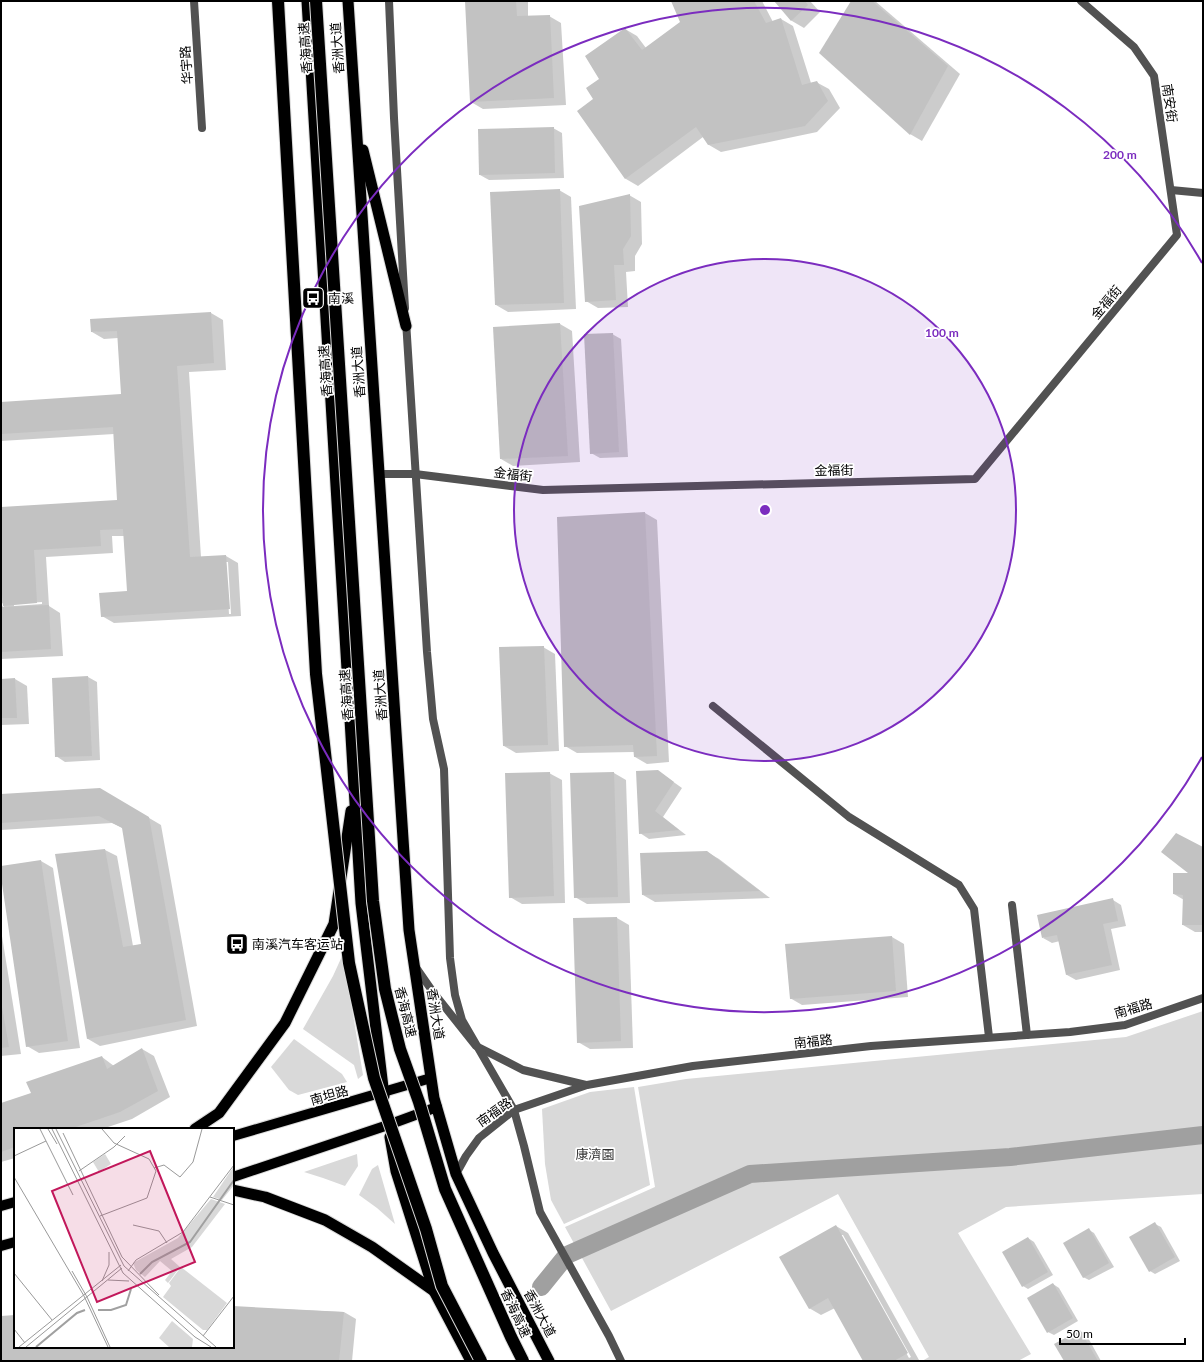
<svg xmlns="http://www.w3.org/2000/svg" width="1204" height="1362" font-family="Lato,'Noto Sans SC',sans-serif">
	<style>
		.green { fill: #d9d9d9 }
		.shadow { fill: #0003; fill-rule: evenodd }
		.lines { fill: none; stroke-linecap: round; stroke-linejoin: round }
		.canal { stroke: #a0a0a0; stroke-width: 18 }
		.building { fill: #c2c2c2 }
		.primary-casing { stroke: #dbdbdb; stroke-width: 12 }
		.trunk-casing { stroke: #dbdbdb; stroke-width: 13 }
		.minor { stroke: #525252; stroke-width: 8 }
		.tertiary { stroke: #525252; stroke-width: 8 }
		.primary { stroke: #000; stroke-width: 10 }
		.trunk { stroke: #000; stroke-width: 11 }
		.motorway-bridge-casing { stroke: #dbdbdb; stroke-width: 14; stroke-linecap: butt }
		.motorway-bridge { stroke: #000; stroke-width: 12 }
		.ring { fill: none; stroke: #7b2cbf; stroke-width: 2 }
		.labels { text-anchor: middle; stroke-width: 3.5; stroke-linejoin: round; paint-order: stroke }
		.street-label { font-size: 13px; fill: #000; stroke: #fff }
		.poi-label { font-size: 13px; fill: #000; stroke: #fff; text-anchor: start }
		.park-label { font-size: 13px; fill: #303030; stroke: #fff }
		.inset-river { fill: none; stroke: #a0a0a0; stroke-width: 2 }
		.inset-road { fill: none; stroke: #999; stroke-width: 1 }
		.view { fill: #c2185b; fill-opacity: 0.15; stroke: #c2185b; stroke-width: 2 }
		.inset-edge { fill: none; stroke: #000; stroke-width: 2 }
		.centre { fill: #7b2cbf; stroke: #fff; stroke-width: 2 }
		.ring-label { font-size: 12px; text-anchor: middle; font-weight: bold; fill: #7b2cbf; stroke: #fff; stroke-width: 3.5; stroke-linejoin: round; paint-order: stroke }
	</style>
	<rect width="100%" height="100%" fill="#fff"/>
	<g class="green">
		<polygon points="343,954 363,1075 358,1079 354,1065 303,1029 333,976"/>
		<polygon points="1203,1011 1203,1194 1006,1207 958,1233 1031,1354 1018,1361 922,1361 929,1357 838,1194 611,1311 565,1227 655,1187 638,1087 686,1079 1126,1037"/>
		<polygon points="294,1039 342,1074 347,1082 298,1095 289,1090 271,1067"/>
		<polygon points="634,1087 650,1185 564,1224 551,1200 545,1164 542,1109 590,1092"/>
		<polygon points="357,1154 358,1166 345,1186 323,1178 304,1172"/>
		<polygon points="378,1165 395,1224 377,1208 359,1195 372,1169"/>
	</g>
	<g class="shadow">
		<polygon points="466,1 528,1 528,17 549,16 561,23 566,105 483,109 471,102"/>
		<polygon points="672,1 762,1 773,22 781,19 793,26 811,83 816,82 829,89 840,108 817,132 721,152 709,145 703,137 638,186 626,179 578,111 594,99 600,79 625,29 637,36 646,48 681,23"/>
		<polygon points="775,1 810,1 820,12 804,28 792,21"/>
		<polygon points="852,1 875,1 960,74 922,141 910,134"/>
		<polygon points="553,128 562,133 564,178 489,180 480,175"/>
		<polygon points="559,190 571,197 576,309 508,312 496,305"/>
		<polygon points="629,195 641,202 642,244 635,256 635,271 626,272 628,307 598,308 586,301"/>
		<path d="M211,313L223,320L226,370L189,372L201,557L226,556L238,563L241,616L114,623L102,616L128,592L124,536H112L113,553L46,557L49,606L60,613L63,656L1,659V606L4,607L3,603L1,604V508L118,501L114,434L1,441V403L122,395L118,338L104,339L92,332ZM226,562H228L231,614H229ZM42,602V604L14,606V604Z"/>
		<polygon points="560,324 572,331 580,462 513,466 501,459 494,328"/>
		<polygon points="612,334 621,339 628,457 600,458 591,453"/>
		<polygon points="645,513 657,520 669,762 647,764 635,757 634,752 577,753 565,746"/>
		<polygon points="543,647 555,654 559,751 516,753 504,746"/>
		<polygon points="88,677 97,682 100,760 65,762 56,756"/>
		<polygon points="15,679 27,686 29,724 1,725 1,680"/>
		<polygon points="658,771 682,788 663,817 686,835 649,839 640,833"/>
		<polygon points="549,773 562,780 565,903 522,904 510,897"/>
		<polygon points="614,773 626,780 630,903 587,904 575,897"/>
		<polygon points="100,789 161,825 197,1026 100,1046 88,1039 56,855 105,850 117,856 133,946 143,944 123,828 112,823 1,830 1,795"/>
		<polygon points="1203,848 1203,932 1195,932 1183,925 1184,900 1174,894 1191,874"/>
		<polygon points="707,852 719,859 770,898 655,902 643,895"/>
		<polygon points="41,861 53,868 80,1048 39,1053 27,1046 1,867"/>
		<polygon points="1113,900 1121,905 1126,926 1111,929 1120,970 1076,980 1067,975 1060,941 1052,943 1043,938"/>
		<polygon points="617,918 629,925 633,1048 590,1049 578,1042 574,919"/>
		<polygon points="1,930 21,1054 1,1056"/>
		<polygon points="892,937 904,944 908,997 802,1005 790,998"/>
		<polygon points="142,1049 154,1056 170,1097 132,1119 102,1129 15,1129 15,1158 1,1162 1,1104 32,1094 102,1057 114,1066"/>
		<polygon points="1155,1224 1161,1227 1180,1261 1155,1274 1150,1271"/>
		<path d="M836,1226L848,1233L919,1360L864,1361L835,1308L821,1315L809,1308ZM841,1235H843L911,1357L909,1358Z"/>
		<polygon points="1089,1230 1094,1233 1114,1267 1089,1280 1083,1277"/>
		<polygon points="1028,1238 1034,1242 1053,1275 1028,1289 1023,1286"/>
		<polygon points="1053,1284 1059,1288 1078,1321 1054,1335 1048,1332"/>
		<polygon points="233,1307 344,1312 356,1319 352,1361 1,1361 1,1317 15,1316 15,1347 233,1347"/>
		<polygon points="1080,1331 1086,1334 1101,1361 1065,1361"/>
	</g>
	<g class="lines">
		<polyline class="canal" points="541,1287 567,1255 750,1174 1010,1157 1203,1135"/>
	</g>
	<g class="building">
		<polygon points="465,1 516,1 517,16 550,15 554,98 470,102"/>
		<polygon points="671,1 754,1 766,23 781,18 802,85 817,81 828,101 805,126 708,145 696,127 625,179 577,111 593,99 586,88 599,79 585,56 625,28 642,50 680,22"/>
		<polygon points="774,1 805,1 808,5 791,21"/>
		<polygon points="851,1 872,1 948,66 910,135 819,53"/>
		<polygon points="554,127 555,173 479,175 478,129"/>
		<polygon points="560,189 564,303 495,305 490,192"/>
		<polygon points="630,194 631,236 623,249 624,265 614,265 616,300 585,302 579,206"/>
		<polygon points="211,312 214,363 177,366 190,557 226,555 230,609 101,617 99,593 127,591 123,529 100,530 101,546 34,550 37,603 3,606 1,582 1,507 117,500 113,427 1,434 1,402 121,394 117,331 91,332 90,319"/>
		<polygon points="560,323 568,456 500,459 493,327"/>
		<polygon points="613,333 619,452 590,454 584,334"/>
		<polygon points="645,512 657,756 634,757 633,745 564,747 557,517"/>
		<polygon points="49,605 51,649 1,652 1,607"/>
		<polygon points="544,646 548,745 503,746 499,647"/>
		<polygon points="88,676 92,756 55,757 52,678"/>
		<polygon points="15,678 17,718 1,718 1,679"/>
		<polygon points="658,770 674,782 655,811 679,830 639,834 636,771"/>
		<polygon points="550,772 554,896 509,898 505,773"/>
		<polygon points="614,772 618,897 574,898 570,773"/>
		<polygon points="100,788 149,817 186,1020 87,1039 55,854 105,849 123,947 141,944 122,828 99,816 1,823 1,794"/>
		<polygon points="1176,833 1203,847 1203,925 1182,925 1183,895 1173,894 1173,873 1188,873 1161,852"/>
		<polygon points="707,851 760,891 642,895 640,853"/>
		<polygon points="41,860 68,1041 26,1047 1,877 1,866"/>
		<polygon points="1113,898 1118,921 1103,924 1112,965 1066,975 1057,935 1042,938 1037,915"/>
		<polygon points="617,917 621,1041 577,1043 573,918"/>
		<polygon points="892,936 896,991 790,999 785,944"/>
		<polygon points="1,1001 9,1047 1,1048"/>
		<polygon points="142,1048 158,1091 120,1112 70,1129 15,1129 15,1147 1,1152 1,1103 31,1093 26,1082 102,1056 107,1069"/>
		<polygon points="1155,1222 1175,1257 1149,1272 1129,1237"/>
		<polygon points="836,1225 908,1353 894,1361 863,1361 828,1298 809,1309 779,1257"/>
		<polygon points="1089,1228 1109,1263 1083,1278 1063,1243"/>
		<polygon points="1028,1237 1048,1272 1022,1287 1002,1252"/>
		<polygon points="1053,1283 1073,1318 1047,1333 1027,1298"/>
		<polygon points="233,1306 344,1312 339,1361 1,1361 1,1316 15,1315 15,1347 233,1347"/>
		<polygon points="1080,1330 1098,1361 1064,1361 1054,1344"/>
	</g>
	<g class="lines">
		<g class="primary-casing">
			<g id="primary">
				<polyline points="233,1136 431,1078"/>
				<polyline points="233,1177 388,1125 437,1107"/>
				<polyline points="1,1206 15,1202"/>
				<polyline points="1,1246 15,1242"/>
			</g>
		</g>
		<g class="trunk-casing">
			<g id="trunk">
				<polyline points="307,1 361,903 384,1096"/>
				<polyline points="348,1 409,930 434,1098 456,1174 493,1253 549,1361"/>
				<polyline points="363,150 406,326"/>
				<polyline points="195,1129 219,1113 285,1023 334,924 351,811"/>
				<polyline points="390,1137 396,1171 434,1291 471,1361"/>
				<polyline points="233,1190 265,1197 325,1220 372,1247 434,1291"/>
			</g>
		</g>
		<g class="minor">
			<polyline points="194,1 202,128"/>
			<polyline points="1171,190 1203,193"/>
			<polyline points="379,474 415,474 543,490 975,479 1177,235 1154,76 1134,47 1081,1"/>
			<polyline points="713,706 849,817 959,885 974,909 989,1037"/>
			<polyline points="1012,905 1027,1035"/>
			<polyline points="415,966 433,992 476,1046 523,1070 586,1085"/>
			<polyline points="456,1174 466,1156 479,1138 514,1110 587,1085 693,1066 871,1046 1070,1032 1125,1025 1203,998"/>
		</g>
		<g class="tertiary">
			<polyline points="389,1 394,118 405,308"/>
			<polyline points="406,321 427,652 433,719 444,769 450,958 455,995 462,1020 514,1110 524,1146 540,1212 609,1336 621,1361"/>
		</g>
		<use href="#primary" class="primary"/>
		<use href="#trunk" class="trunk"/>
		<g class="motorway-bridge-casing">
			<g id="motorway-bridge">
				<polyline points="278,1 316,674 349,963 374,1078 426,1229 442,1286 481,1361"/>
				<polyline points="316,1 373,901 385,989 400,1049 419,1102 445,1189 511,1337 523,1361"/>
			</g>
		</g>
		<use href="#motorway-bridge" class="motorway-bridge"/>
	</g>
	<circle cx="765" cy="510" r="251" fill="#7b2cbf" fill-opacity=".12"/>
	<g class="ring">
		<circle cx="765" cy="510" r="251"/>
		<path d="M1202 757A502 502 0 1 1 1202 263"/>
	</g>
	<defs>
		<g id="bus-square" transform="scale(1.15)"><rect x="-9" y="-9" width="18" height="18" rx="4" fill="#000" stroke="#fff"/><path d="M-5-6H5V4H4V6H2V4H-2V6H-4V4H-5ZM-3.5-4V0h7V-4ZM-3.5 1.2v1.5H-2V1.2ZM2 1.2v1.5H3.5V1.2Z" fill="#fff"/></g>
	</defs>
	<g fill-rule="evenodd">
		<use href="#bus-square" x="313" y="298"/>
		<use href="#bus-square" x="237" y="944"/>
	</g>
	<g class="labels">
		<g class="street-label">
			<text transform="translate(305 48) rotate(-94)" y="5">香海高速</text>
			<text transform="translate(337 48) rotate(-94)" y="5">香洲大道</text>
			<text transform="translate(186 65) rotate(-94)" y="5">华宇路</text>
			<text transform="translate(1170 103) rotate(82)" y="5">南安街</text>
			<text transform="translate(1106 302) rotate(-50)" y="5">金福街</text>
			<text transform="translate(325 371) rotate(-94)" y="5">香海高速</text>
			<text transform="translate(358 372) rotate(-94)" y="5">香洲大道</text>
			<text transform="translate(834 470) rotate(-1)" y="5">金福街</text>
			<text transform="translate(513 474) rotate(7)" y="5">金福街</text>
			<text transform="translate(346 695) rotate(-94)" y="5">香海高速</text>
			<text transform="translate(380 695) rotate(-94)" y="5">香洲大道</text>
			<text transform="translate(1133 1008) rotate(-16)" y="5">南福路</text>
			<text transform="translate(406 1012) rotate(76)" y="5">香海高速</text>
			<text transform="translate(436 1014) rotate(81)" y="5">香洲大道</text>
			<text transform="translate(813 1041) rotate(-6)" y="5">南福路</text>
			<text transform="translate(329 1095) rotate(-16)" y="5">南坦路</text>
			<text transform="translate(494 1112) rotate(-35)" y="5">南福路</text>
			<text transform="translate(516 1313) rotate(65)" y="5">香海高速</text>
			<text transform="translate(540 1313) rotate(62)" y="5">香洲大道</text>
		</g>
		<g class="poi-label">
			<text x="328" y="303">南溪</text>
			<text x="252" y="949">南溪汽车客运站</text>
		</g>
		<g class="park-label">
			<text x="595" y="1159">康濟園</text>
		</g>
	</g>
	<g transform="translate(14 1128)">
		<rect width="220" height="220" fill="#fff"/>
		<path d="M91,26L97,36L85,44L79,34ZM220,38V57L208,72L199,69ZM197,71L211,76L178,119L157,131L166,139L154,155L151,152L158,143L146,133L131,149L122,142L119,135L164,110ZM167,139L213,175L193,202H189L149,169L157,158L155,155ZM158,193L179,211L178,219H155L145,210Z" fill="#d9d9d9"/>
		<path class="inset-river" d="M126,146L138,134L176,114L220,52M84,182H97L112,177L117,161M22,219L63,185L71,182"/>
		<path class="inset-road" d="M26,1L59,67M34,1L43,16M38,1L109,145L181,209L197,219M42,1L110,138L202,219M49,5L108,129L145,167M0,28L32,13M140,40L150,37L166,49L179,34L188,1M65,43L100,19L111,8M0,49L70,168L94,219M196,69L220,77M86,88L133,70L142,43L135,31L100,15L88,1M119,97L145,103L153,115M58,143L73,169L96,219M114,143L122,132L169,104L220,37M0,145L38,192M94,152L115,153M88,153L95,137V124M0,201L11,215M189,208L220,168M5,219L107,137M12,219L108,140"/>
		<path class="view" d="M136,23L181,134L83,174L38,63Z"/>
		<rect width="220" height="220" class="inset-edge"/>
	</g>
	<circle cx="765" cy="510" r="6" class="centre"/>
	<g class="ring-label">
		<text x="1120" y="159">200 m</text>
		<text x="942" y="337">100 m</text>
	</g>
	<rect width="1204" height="1362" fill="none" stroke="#000000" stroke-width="4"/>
	<path d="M1060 1338v6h125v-6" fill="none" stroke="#000000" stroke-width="2"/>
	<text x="1066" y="1338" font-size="12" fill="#000000" stroke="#ffffff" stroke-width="3" paint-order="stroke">50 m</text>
</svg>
